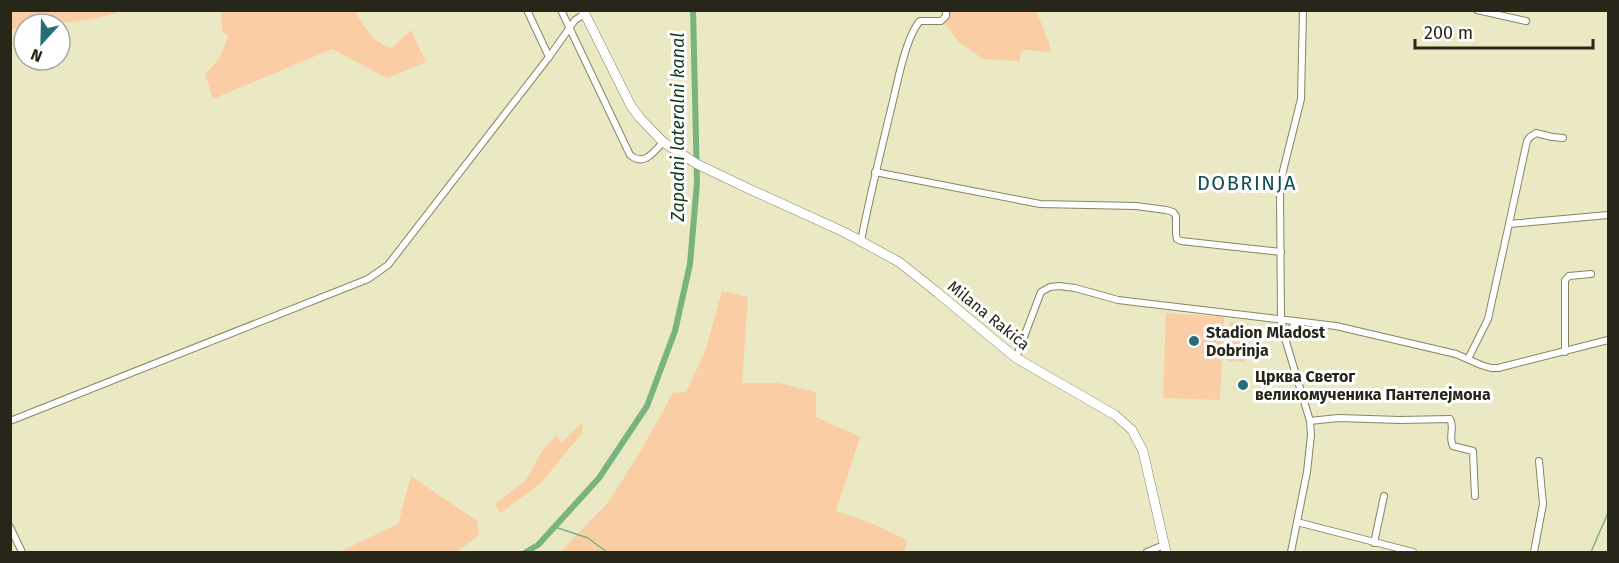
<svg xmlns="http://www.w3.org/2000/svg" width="1619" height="563" font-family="'Fira Sans',sans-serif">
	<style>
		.green { fill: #facda4 }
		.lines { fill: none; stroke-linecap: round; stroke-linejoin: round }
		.stream { stroke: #79b37f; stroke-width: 1.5 }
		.canal { stroke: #79b37f; stroke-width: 6 }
		.street-casing { stroke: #868563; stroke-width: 8 }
		.primary-casing { stroke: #868563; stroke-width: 10 }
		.street { stroke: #fff; stroke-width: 6 }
		.primary { stroke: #fff; stroke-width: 9 }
		.poi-dot { fill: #256e78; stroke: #fff; stroke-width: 2 }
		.labels { text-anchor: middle; stroke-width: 6; stroke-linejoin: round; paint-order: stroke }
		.street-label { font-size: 16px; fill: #272619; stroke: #fff }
		.poi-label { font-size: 16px; font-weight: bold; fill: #272619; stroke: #fff; text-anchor: start }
		.water-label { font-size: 18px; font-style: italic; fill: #123c19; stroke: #fff }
		.quarter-label { font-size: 20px; letter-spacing: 1.5px; fill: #114d56; stroke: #fff }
	</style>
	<rect width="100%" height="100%" fill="#eae9c4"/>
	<g class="green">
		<polygon points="950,10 1034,11 1037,13 1049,43 1050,53 1022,49 1019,61 983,59 959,42 944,23 949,18"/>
		<path d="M10,11L11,10L122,11C91,22 57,24 24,24V28L11,29Z"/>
		<path d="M221,11H355C364,27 373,43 392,48L411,30L426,62L387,78L332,49L213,99L205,74C219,61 223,53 228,35L222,31Z"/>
		<polygon points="722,291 748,297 742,383 779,383 816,392 816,417 860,437 836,511 871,523 907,540 904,552 560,552 607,504 639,454 673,393 686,392 705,352"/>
		<polygon points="1166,313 1224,317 1220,400 1163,398"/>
		<polygon points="1230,322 1247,323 1245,362 1228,361"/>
		<polygon points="583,422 582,433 541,483 500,513 495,504 526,480 544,448 556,436 562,442"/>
		<polygon points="411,476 477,521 479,535 456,552 339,552 398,524"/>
	</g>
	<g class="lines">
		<g class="stream">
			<polyline points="555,527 588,538 607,552"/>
			<polyline points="1591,552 1608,513"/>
		</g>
		<polyline class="canal" points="526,552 538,545 599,478 647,406 675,331 690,264 697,183 693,10"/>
		<g class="street-casing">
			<g id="street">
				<polyline points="527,10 549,57"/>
				<path d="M561,10L630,155C644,167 654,152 663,142"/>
				<polyline points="1477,10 1526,21"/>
				<polyline points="875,172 1040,204 1136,206 1166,210 1173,212 1176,216 1176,234 1177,239 1181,241 1281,252"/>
				<polyline points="1509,224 1527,141 1530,137 1536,133 1552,137 1563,138"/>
				<path d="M861,241C870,195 881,150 892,105C897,84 906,36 920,21H941L946,16V10"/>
				<path d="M1286,341C1288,333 1291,326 1298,322"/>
				<polyline points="1565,352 1565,280 1569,276 1591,274"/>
				<polyline points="1016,358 1041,292 1050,287 1059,286 1075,288 1118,300 1336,326 1456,354 1481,365 1491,368 1498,368 1608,340"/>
				<polyline points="1468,359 1488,319 1509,224 1608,215"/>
				<polyline points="10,421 368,279 388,265 549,57 575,20 585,14"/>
				<path d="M1310,421L1338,418L1400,420L1450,419C1455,427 1448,437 1453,446L1473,451L1475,496"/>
				<polyline points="1297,522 1413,552"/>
				<polyline points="10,527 22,552"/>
				<polyline points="1374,543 1384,496"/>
				<polyline points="1147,552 1164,545"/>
				<polyline points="1291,552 1307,472 1311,435 1310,421 1287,345 1281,320 1280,190 1283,171 1301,99 1303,10"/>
				<polyline points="1534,552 1543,504 1539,461"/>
			</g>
		</g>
		<g class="primary-casing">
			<polyline id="primary" points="583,10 631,106 640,118 663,142 697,164 747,188 844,232 899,262 938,293 1016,358 1115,415 1132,430 1143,451 1166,552"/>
		</g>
		<use href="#street" class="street"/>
		<use href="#primary" class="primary"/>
	</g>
	<g class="poi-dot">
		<circle cx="1194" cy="341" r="6"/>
		<circle cx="1243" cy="385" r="6"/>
	</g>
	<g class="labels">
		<g class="street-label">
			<text transform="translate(989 315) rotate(39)" y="6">Milana Rakića</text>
		</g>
		<g class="poi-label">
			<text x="1206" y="338">Stadion Mladost<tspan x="1206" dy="18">Dobrinja</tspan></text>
			<text x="1255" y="382">Црква Светог<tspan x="1255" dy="18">великомученика Пантелејмона</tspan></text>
		</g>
		<g class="water-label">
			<text transform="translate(678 127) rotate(-90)" y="6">Zapadni lateralni kanal</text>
		</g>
		<g class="quarter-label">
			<text x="1247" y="190">DOBRINJA</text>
		</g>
	</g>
	<rect width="1619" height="563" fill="none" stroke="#272619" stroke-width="24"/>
	<g transform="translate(42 42) rotate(202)"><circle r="28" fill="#ffffff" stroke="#a9a8a3" stroke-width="1.5"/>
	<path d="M0-4.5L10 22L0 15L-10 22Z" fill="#256e78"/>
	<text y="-9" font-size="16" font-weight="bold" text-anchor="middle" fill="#272619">N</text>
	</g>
	<path d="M1415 39v9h178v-9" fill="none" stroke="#272619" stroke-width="3"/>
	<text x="1424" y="39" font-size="18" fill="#272619" stroke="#ffffff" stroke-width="4.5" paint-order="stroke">200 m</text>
</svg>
